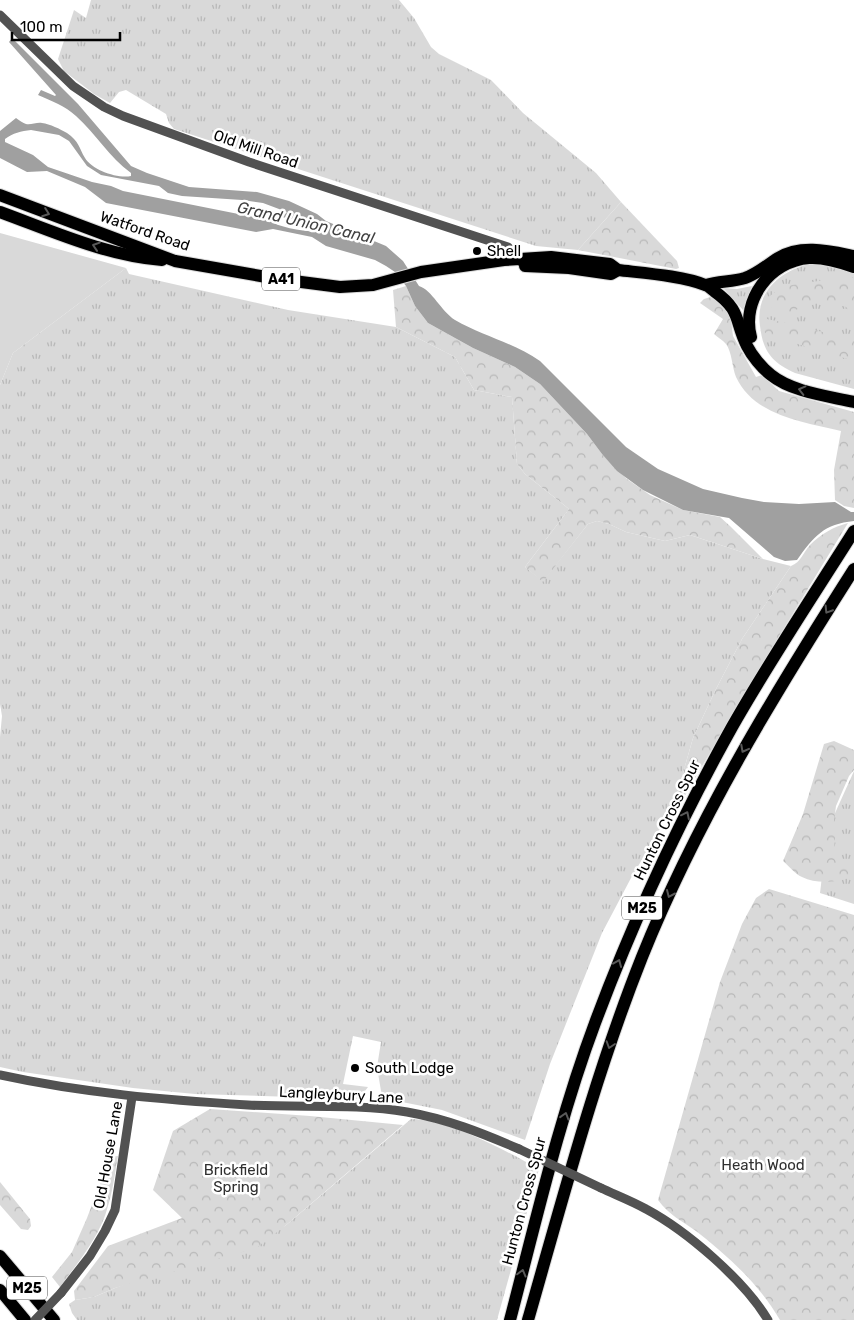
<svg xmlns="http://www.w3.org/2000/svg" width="854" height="1320" font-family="Rubik,sans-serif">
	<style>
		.grass { fill: url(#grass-tufts) }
		.forest { fill: url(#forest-crowns) }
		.park { fill: #d9d9d9 }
		.water { fill: #a0a0a0; fill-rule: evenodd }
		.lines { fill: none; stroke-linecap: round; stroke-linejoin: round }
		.highway-casing { stroke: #dbdbdb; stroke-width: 14 }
		.minor { stroke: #525252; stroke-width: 9 }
		.highway { stroke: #000; stroke-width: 12 }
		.minor-bridge { stroke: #525252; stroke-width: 9 }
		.oneway { stroke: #595959 }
		.poi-dot { fill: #000; stroke: #fff; stroke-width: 2 }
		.labels { text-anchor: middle; stroke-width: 5; stroke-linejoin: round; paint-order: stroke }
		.shield { fill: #fff; stroke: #4c4c4c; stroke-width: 1 }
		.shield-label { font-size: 14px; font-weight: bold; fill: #000 }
		.street-label { font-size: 15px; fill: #000; stroke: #fff }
		.poi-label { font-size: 15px; fill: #000; stroke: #fff; text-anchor: start }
		.park-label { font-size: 15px; fill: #303030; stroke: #fff }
		.water-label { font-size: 16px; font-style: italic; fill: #414141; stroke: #fff }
	</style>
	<defs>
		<pattern id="grass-tufts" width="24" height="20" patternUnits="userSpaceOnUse" patternTransform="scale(1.25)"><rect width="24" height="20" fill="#d9d9d9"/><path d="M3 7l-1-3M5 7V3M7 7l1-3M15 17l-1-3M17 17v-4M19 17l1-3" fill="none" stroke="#b8b8b8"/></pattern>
		<pattern id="forest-crowns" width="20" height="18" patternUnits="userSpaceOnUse" patternTransform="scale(1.25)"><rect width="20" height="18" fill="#d9d9d9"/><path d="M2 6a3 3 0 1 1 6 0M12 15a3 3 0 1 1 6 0" fill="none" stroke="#b8b8b8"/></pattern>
	</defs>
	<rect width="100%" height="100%" fill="#fff"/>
	<g class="grass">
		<polygon points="91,0 399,0 414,18 431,47 439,54 491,80 523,113 596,173 621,202 578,250 536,246 174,129 169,123 166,114 126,90 119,92 110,103 94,94 64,71 58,59 74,10 86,18"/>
		<path d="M810,264L826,265L854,272V389L795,373C771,362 763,351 760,326C755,293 779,271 810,264Z"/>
		<polygon points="126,268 129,274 288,310 396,327 455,357 474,390 512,397 517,464 525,474 569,509 525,567 543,581 588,524 597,521 609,524 626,532 665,541 690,535 763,559 791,566 742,639 716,689 693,738 677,794 658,833 631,878 602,933 550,1064 525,1140 442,1110 387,1099 381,1091 377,1067 381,1042 353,1036 343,1084 368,1087 359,1099 195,1094 133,1088 23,1072 0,1067 0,737 2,716 0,704 0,385 13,353"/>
		<polygon points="752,286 743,310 723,288 737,289"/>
		<polygon points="854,771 854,904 820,893 824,860 831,822"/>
		<path d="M411,1119C451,1120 504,1150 539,1169L497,1320H77L72,1313L69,1304L75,1300L94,1297L115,1288L285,1226Z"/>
	</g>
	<g class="forest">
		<polygon points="621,202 677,261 679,268 676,269 578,250"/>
		<path d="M842,274L854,278V317L846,307L832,303L816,302L806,303L792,313L781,309L772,308L769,301L770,296C787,281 806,285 827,279L831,281L840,278Z"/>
		<polygon points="406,286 415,306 428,323 473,348 515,367 540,384 587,434 602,454 627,479 650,495 683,510 720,517 730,526 763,559 690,535 665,541 626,532 609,524 597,521 588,524 543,582 525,567 569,509 525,474 517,464 512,397 474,390 455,357 396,327 393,290"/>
		<path d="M714,296L730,312L733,336L756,377L762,375L779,391L854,412V508L844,506L835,500L834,470L841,431C804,422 754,416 736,377C732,367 732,352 726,344C723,340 717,337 714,334L723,319L700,303L704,299Z"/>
		<path d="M767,319L805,327L847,339L854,334V361L768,335C762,331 763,327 763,321Z"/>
		<path d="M848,523L764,661L684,797L677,794L693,738L716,689L742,639L791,566C801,562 803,553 810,545C821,534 833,527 848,523Z"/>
		<path d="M834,741L854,750V770L849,776L836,806L833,828L835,837L834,850L839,857L854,868V876C839,882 818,885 802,877C795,874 789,866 783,861L803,814L824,744Z"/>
		<path d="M769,889L854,915V1320H780C759,1284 729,1257 696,1231C682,1221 669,1215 658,1200L720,982L742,924L756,898Z"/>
		<polygon points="210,1109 310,1116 403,1125 285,1226 256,1248 115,1288 94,1297 75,1300 74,1291 108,1246 182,1218 153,1190 173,1131"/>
		<path d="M118,1156C115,1173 113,1190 108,1206C100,1237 78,1262 60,1287L52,1277L72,1252L87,1218L110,1157Z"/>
		<polygon points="0,1182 30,1219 31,1226 28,1230 21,1229 0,1205"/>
	</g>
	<polygon class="park" points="0,233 126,268 13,353 0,385"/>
	<path class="water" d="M12,38L78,104L131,166L147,173L189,187L257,192L289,201L317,214L326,221L386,246L403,261L419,286C432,290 441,311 455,320C483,336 514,343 540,361L626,447L658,469L703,489L742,498L764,502L799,504L835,502L851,512H854V521C824,524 814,536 797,560L785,561L774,557L729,518L683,510L643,490L617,471L602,454L587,434L540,384L515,367L473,348L428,323L415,306L406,286L395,272L386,266L375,260L326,246L312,237L273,229L256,232L106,203L85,187L47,171L27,172L0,158V131L16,118C19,120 23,123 26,124C31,125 37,122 42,123C50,124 60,129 67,133C79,141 79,148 85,158C92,170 118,179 131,176V173C109,157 96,134 76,116C65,106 52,101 38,95L41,90L55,96L56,95L9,42ZM31,130L59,135L69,141L87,166L101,175L159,186L168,193L182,196L242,200L263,203L287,212L285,214L270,215L264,219L123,191L111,186L92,182L48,167L33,155L5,142V139C13,133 21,131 31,130ZM276,216L308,222L323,231C308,233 280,228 268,220Z"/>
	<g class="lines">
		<g class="highway-casing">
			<g id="highway">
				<path d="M0,195L175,261L278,279L340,287L373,285L421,272L504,260L551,257L610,264L618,270C643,273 684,276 705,285C709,286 711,289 714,291C742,311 734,320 747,346C752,356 762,368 771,375C792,392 828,396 854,402"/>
				<path d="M0,212C52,231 107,256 162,260"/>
				<polyline points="525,266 569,268 611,274 618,270"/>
				<path d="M706,285C719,281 732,282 745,278C757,274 767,265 778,258C801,244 829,251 854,256"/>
				<path d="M751,337C741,300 770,261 809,258C824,257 840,262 854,267"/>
				<polyline points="0,1256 54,1320"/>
				<polyline points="0,1290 25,1320"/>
				<path d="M510,1320C536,1221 559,1119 595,1023C633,921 679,822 732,727C770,660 813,596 854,531"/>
				<path d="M528,1320C563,1198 595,1075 642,957C697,820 775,693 854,569"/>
			</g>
		</g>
		<g class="minor">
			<polyline points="0,15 73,86 104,107 123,116 249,162 508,247 521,262"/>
			<path d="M0,1075C82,1093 165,1100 248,1105C301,1108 355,1103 407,1112C447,1119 482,1133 519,1149"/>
			<path d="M601,1188C616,1195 632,1201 646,1209C687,1231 744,1280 768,1320"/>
			<polyline points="61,1293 90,1256 105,1231 115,1210 132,1097"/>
		</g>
		<use href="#highway" class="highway"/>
		<g class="minor-bridge">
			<polyline points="519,1149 601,1188"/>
			<polyline points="35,1320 61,1293"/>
		</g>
	</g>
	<defs><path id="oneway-chevron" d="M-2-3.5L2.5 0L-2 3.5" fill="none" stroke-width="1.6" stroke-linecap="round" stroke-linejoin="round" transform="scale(1.25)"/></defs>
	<g class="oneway">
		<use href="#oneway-chevron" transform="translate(46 213) rotate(20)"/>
		<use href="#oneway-chevron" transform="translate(96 246) rotate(-162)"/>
		<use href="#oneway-chevron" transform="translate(802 390) rotate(-166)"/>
		<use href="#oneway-chevron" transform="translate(828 610) rotate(122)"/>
		<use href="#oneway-chevron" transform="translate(744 749) rotate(118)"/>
		<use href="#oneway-chevron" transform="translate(686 815) rotate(-64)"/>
		<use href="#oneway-chevron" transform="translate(670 894) rotate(114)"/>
		<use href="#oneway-chevron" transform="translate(618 963) rotate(-67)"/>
		<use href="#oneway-chevron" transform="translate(610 1045) rotate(108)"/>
		<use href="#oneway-chevron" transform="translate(565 1116) rotate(-73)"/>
		<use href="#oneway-chevron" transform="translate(522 1273) rotate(-75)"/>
	</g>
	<g class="poi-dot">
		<circle cx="477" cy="251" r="5"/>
		<circle cx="355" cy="1068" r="5"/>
	</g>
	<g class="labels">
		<g class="shield">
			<rect x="262" y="267.5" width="38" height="23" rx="4"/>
			<rect x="622" y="896.5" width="40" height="23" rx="4"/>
			<rect x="7" y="1276.5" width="40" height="23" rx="4"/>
		</g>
		<g class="shield-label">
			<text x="281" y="284">A41</text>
			<text x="642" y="913">M25</text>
			<text x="27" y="1293">M25</text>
		</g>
		<g class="street-label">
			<text transform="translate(256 149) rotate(19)" y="5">Old Mill Road</text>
			<text transform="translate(145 231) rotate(19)" y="5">Watford Road</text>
			<text transform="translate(667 820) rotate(-64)" y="5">Hunton Cross Spur</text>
			<text transform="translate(341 1095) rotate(3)" y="5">Langleybury Lane</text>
			<text transform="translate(108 1155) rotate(-80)" y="5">Old House Lane</text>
			<text transform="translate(524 1201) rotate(-75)" y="5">Hunton Cross Spur</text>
		</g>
		<g class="poi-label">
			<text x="487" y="256">Shell</text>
			<text x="365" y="1073">South Lodge</text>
		</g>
		<g class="park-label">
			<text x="763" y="1170">Heath Wood</text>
			<text x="236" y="1175">Brickfield<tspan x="236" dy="17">Spring</tspan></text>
		</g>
		<g class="water-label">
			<text transform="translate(306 222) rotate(13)" y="6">Grand Union Canal</text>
		</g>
	</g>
	<path d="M12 32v8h108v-8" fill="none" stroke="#000000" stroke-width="2.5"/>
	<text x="20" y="32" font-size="15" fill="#000000" stroke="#ffffff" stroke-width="4" paint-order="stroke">100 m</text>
</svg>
